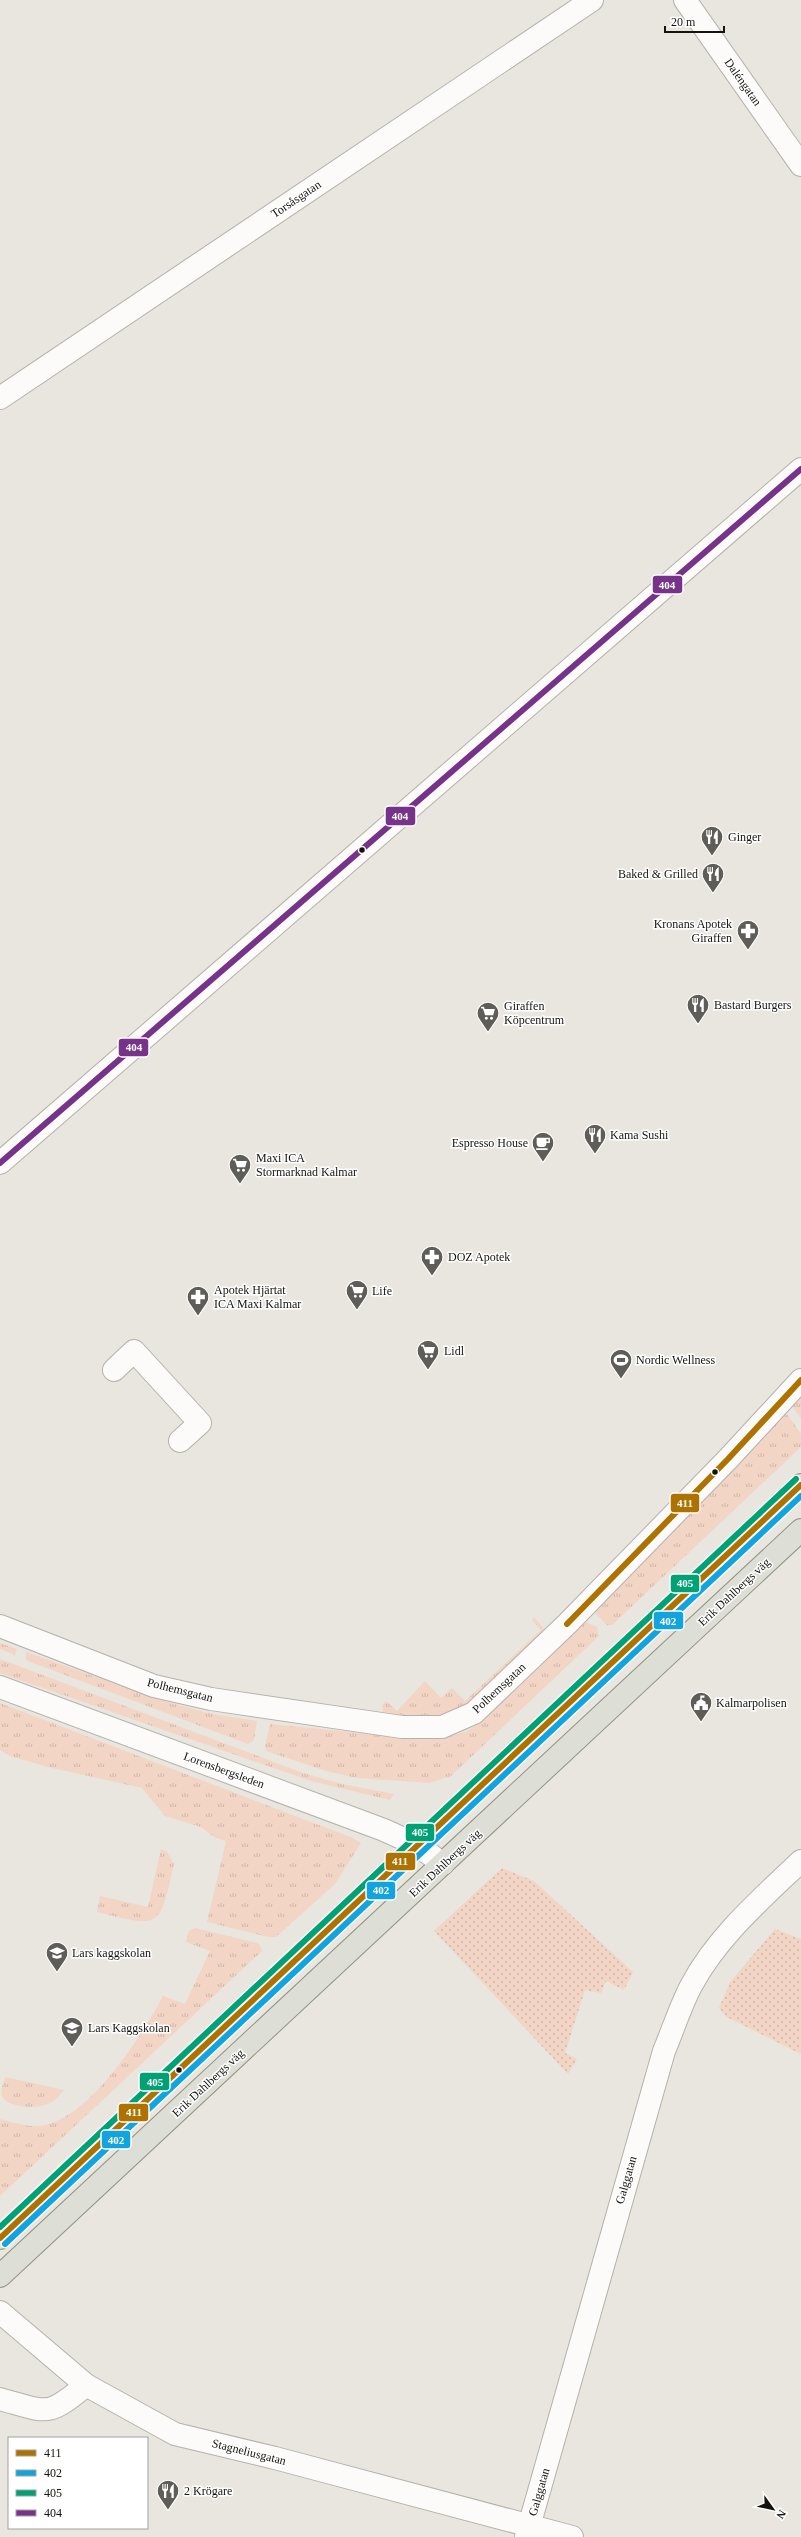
<svg xmlns="http://www.w3.org/2000/svg" width="801" height="2537" font-family="'Times New Roman',serif">
	<style>
		.grass { fill: url(#grass-tufts) }
		.park { fill: url(#park-dots) }
		.lines { fill: none; stroke-linecap: round; stroke-linejoin: round }
		.minor-casing { stroke: #b3b2ab; stroke-width: 24 }
		.major-casing { stroke: #919583; stroke-width: 24 }
		.minor { stroke: #fcfbfa; stroke-width: 22 }
		.major { stroke: #dddfd6; stroke-width: 22 }
		.bus-1-casing { stroke: #fff; stroke-width: 9 }
		.bus-2-casing { stroke: #fff; stroke-width: 9 }
		.bus-3-casing { stroke: #fff; stroke-width: 9 }
		.bus-4-casing { stroke: #fff; stroke-width: 9 }
		.bus-1 { stroke: #ae7200; stroke-width: 6 }
		.bus-2 { stroke: #12a4de; stroke-width: 6 }
		.bus-3 { stroke: #00a174; stroke-width: 6 }
		.bus-4 { stroke: #77328a; stroke-width: 6 }
		.bus-dot { fill: #14130e; stroke: #fff; stroke-width: 1.5 }
		.labels { text-anchor: middle; stroke-width: 3; stroke-linejoin: round; paint-order: stroke }
		.street-label { font-size: 12px; fill: #14130e; stroke: #fff }
		.poi-label { font-size: 12px; fill: #14130e; stroke: #fff; text-anchor: start }
		.line-badge { stroke: #fff; stroke-width: 1.5 }
		.badge-label { font-size: 11px; text-anchor: middle; font-weight: bold; fill: #fff }
	</style>
	<defs>
		<pattern id="grass-tufts" width="24" height="20" patternUnits="userSpaceOnUse"><rect width="24" height="20" fill="#f3d5c5"/><path d="M3 7l-1-3M5 7V3M7 7l1-3M15 17l-1-3M17 17v-4M19 17l1-3" fill="none" stroke="#cfb6a8"/></pattern>
		<pattern id="park-dots" width="8" height="8" patternUnits="userSpaceOnUse"><rect width="8" height="8" fill="#f3d5c5"/><path d="M2 2h.1M6 6h.1" fill="none" stroke="#cfb6a8" stroke-width="1.8" stroke-linecap="round"/></pattern>
	</defs>
	<rect width="100%" height="100%" fill="#e8e6de"/>
	<g class="grass">
		<polygon points="801,1393 801,1418 790,1404"/>
		<polygon points="784,1410 801,1434 801,1447 612,1625 607,1625 595,1613"/>
		<polygon points="534,1617 545,1630 465,1708 445,1715 422,1719 383,1712 382,1705 386,1701 397,1711 425,1681 441,1698 452,1688 465,1701 541,1630 532,1620"/>
		<polygon points="586,1622 597,1627 599,1636 451,1776 430,1783 357,1778 326,1771 266,1751 265,1746 270,1724 422,1739 449,1736 465,1732 478,1724"/>
		<polygon points="0,1643 17,1649 15,1655 0,1649"/>
		<polygon points="26,1652 167,1702 212,1714 257,1721 254,1740 248,1744 28,1661 26,1659"/>
		<polygon points="0,1659 303,1773 342,1784 394,1794 390,1800 311,1781 0,1673"/>
		<polygon points="0,1703 353,1838 361,1843 335,1884 276,1937 268,1937 207,1922 226,1841 214,1837 201,1827 165,1816 142,1788 48,1767 10,1756 0,1750"/>
		<path d="M161,1849L167,1852L174,1864C159,1929 162,1928 97,1912L100,1896L148,1907Z"/>
		<path d="M195,1928L257,1943L260,1945L262,1951L0,2196V2119C12,2122 26,2127 39,2126C88,2122 142,2035 163,1996L185,2004L210,1951L186,1942L189,1931Z"/>
		<path d="M5,2077L64,2090C59,2097 53,2103 45,2105C35,2109 4,2107 2,2095C0,2090 4,2082 5,2077Z"/>
	</g>
	<g class="park">
		<polygon points="502,1868 534,1881 633,1972 624,1990 606,1981 601,1993 585,1990 565,2053 577,2059 568,2074 434,1931"/>
		<polygon points="775,1929 801,1939 801,2054 725,2016 719,2008 730,1982"/>
	</g>
	<g class="lines">
		<g class="minor-casing">
			<g id="minor">
				<polyline points="685,0 801,165"/>
				<polyline points="0,398 592,0"/>
				<polyline points="0,1163 801,469"/>
				<polyline points="114,1370 134,1351 200,1423 180,1441"/>
				<polyline points="0,1626 154,1686 211,1699 402,1727 442,1727 474,1713 567,1624 728,1459 801,1380"/>
				<polyline points="0,1687 384,1830 417,1845 443,1864"/>
				<polyline points="0,2312 86,2385 175,2434 275,2458 572,2537"/>
				<path d="M0,2399C48,2412 47,2418 86,2385"/>
				<path d="M526,2537L664,2051C673,2030 680,2007 691,1986C717,1937 761,1899 801,1861"/>
			</g>
		</g>
		<g class="major-casing">
			<g id="major">
				<polyline points="0,2238 801,1485"/>
				<polyline points="0,2276 801,1530"/>
			</g>
		</g>
		<use href="#minor" class="minor"/>
		<use href="#major" class="major"/>
		<g class="bus-1-casing">
			<g id="bus-1">
				<polyline points="567,1624 728,1459 801,1380"/>
				<polyline points="0,2238 801,1485"/>
			</g>
		</g>
		<g class="bus-2-casing">
			<polyline id="bus-2" points="5,2244 801,1496"/>
		</g>
		<g class="bus-3-casing">
			<polyline id="bus-3" points="0,2227 796,1479"/>
		</g>
		<g class="bus-4-casing">
			<polyline id="bus-4" points="0,1163 801,469"/>
		</g>
		<use href="#bus-1" class="bus-1"/>
		<use href="#bus-2" class="bus-2"/>
		<use href="#bus-3" class="bus-3"/>
		<use href="#bus-4" class="bus-4"/>
	</g>
	<defs>
		<g id="restaurant-pin" transform="scale(1.15)"><path d="M0 17L-7.5 6A9.5 9.5 0 1 1 7.5 6Z" fill="#5e5d57" stroke="#fff"/><path d="M-5-6h1v4h1v-4h1v4h1v-4h1v5L-1.5 .5V6h-2V.5L-5-1ZM5-6V6H3V1.5H1.5Q1.5-4 5-6Z" fill="#fff"/></g>
		<g id="pharmacy-pin" transform="scale(1.15)"><path d="M0 17L-7.5 6A9.5 9.5 0 1 1 7.5 6Z" fill="#5e5d57" stroke="#fff"/><path d="M-2-6h4v4h4v4h-4v4h-4v-4h-4v-4h4Z" fill="#fff"/></g>
		<g id="supermarket-pin" transform="scale(1.15)"><path d="M0 17L-7.5 6A9.5 9.5 0 1 1 7.5 6Z" fill="#5e5d57" stroke="#fff"/><path d="M-6-5.5h2.5l.6 2H6L4.5 2H-2.5L-4.4-4H-6ZM-1.5 3.2a1.3 1.3 0 1 0 .1 0ZM3 3.2a1.3 1.3 0 1 0 .1 0Z" fill="#fff"/></g>
		<g id="cafe-pin" transform="scale(1.15)"><path d="M0 17L-7.5 6A9.5 9.5 0 1 1 7.5 6Z" fill="#5e5d57" stroke="#fff"/><path d="M-5.5-4.5H6V0H3Q3 3.5 0 3.5H-2.5Q-5.5 3.5-5.5 0ZM3-3.2v2h1.7v-2ZM-6 4.5H4V6H-6Z" fill="#fff"/></g>
		<g id="stadium-pin" transform="scale(1.15)"><path d="M0 17L-7.5 6A9.5 9.5 0 1 1 7.5 6Z" fill="#5e5d57" stroke="#fff"/><path d="M0-5a6.5 5 0 1 0 0 10a6.5 5 0 1 0 0-10ZM-3.5-1.8h7v3.6h-7Z" fill="#fff"/></g>
		<g id="civic-pin" transform="scale(1.15)"><path d="M0 17L-7.5 6A9.5 9.5 0 1 1 7.5 6Z" fill="#5e5d57" stroke="#fff"/><path d="M-.6-6.5H3V-4.5H.6V-3L4-1V1h2V6H-6V1h2V-1L-.6-3ZM-1.2 2.5V6h2.4V2.5Z" fill="#fff"/></g>
		<g id="school-pin" transform="scale(1.15)"><path d="M0 17L-7.5 6A9.5 9.5 0 1 1 7.5 6Z" fill="#5e5d57" stroke="#fff"/><path d="M0-5L7-2L0 1L-7-2ZM-4 1L0 2.5L4 1V4Q0 6-4 4Z" fill="#fff"/></g>
	</defs>
	<g fill-rule="evenodd">
		<use href="#restaurant-pin" x="712" y="837"/>
		<use href="#restaurant-pin" x="713" y="874"/>
		<use href="#pharmacy-pin" x="748" y="931"/>
		<use href="#restaurant-pin" x="698" y="1005"/>
		<use href="#supermarket-pin" x="488" y="1013"/>
		<use href="#restaurant-pin" x="595" y="1135"/>
		<use href="#cafe-pin" x="543" y="1143"/>
		<use href="#supermarket-pin" x="240" y="1165"/>
		<use href="#pharmacy-pin" x="432" y="1257"/>
		<use href="#supermarket-pin" x="357" y="1291"/>
		<use href="#pharmacy-pin" x="198" y="1297"/>
		<use href="#supermarket-pin" x="428" y="1351"/>
		<use href="#stadium-pin" x="621" y="1360"/>
		<use href="#civic-pin" x="701" y="1703"/>
		<use href="#school-pin" x="57" y="1953"/>
		<use href="#school-pin" x="72" y="2028"/>
		<use href="#restaurant-pin" x="168" y="2491"/>
	</g>
	<g class="bus-dot">
		<circle cx="362" cy="850" r="3.5"/>
		<circle cx="715" cy="1472" r="3.5"/>
		<circle cx="179" cy="2070" r="3.5"/>
	</g>
	<g class="labels">
		<g class="street-label">
			<text transform="translate(743 82) rotate(55)" y="4">Daléngatan</text>
			<text transform="translate(296 199) rotate(-34)" y="4">Torsåsgatan</text>
			<text transform="translate(734 1592) rotate(-43)" y="4">Erik Dahlbergs väg</text>
			<text transform="translate(499 1688) rotate(-43)" y="4">Polhemsgatan</text>
			<text transform="translate(180 1690) rotate(14)" y="4">Polhemsgatan</text>
			<text transform="translate(224 1770) rotate(20)" y="4">Lorensbergsleden</text>
			<text transform="translate(445 1863) rotate(-43)" y="4">Erik Dahlbergs väg</text>
			<text transform="translate(208 2083) rotate(-43)" y="4">Erik Dahlbergs väg</text>
			<text transform="translate(626 2180) rotate(-74)" y="4">Galggatan</text>
			<text transform="translate(249 2452) rotate(14)" y="4">Stagneliusgatan</text>
			<text transform="translate(539 2492) rotate(-74)" y="4">Galggatan</text>
		</g>
		<g class="poi-label">
			<text x="728" y="841">Ginger</text>
			<text x="698" y="878" text-anchor="end">Baked &amp; Grilled</text>
			<text x="732" y="928" text-anchor="end">Kronans Apotek<tspan x="732" dy="14">Giraffen</tspan></text>
			<text x="714" y="1009">Bastard Burgers</text>
			<text x="504" y="1010">Giraffen<tspan x="504" dy="14">Köpcentrum</tspan></text>
			<text x="610" y="1139">Kama Sushi</text>
			<text x="528" y="1147" text-anchor="end">Espresso House</text>
			<text x="256" y="1162">Maxi ICA<tspan x="256" dy="14">Stormarknad Kalmar</tspan></text>
			<text x="448" y="1261">DOZ Apotek</text>
			<text x="214" y="1294">Apotek Hjärtat<tspan x="214" dy="14">ICA Maxi Kalmar</tspan></text>
			<text x="372" y="1295">Life</text>
			<text x="444" y="1355">Lidl</text>
			<text x="636" y="1364">Nordic Wellness</text>
			<text x="716" y="1707">Kalmarpolisen</text>
			<text x="72" y="1957">Lars kaggskolan</text>
			<text x="88" y="2032">Lars Kaggskolan</text>
			<text x="184" y="2495">2 Krögare</text>
		</g>
	</g>
	<g class="line-badge">
		<rect x="652" y="575" width="31" height="19" rx="4" fill="#77328a"/>
		<rect x="385" y="806" width="31" height="20" rx="4" fill="#77328a"/>
		<rect x="118" y="1038" width="31" height="19" rx="4" fill="#77328a"/>
		<rect x="670" y="1493" width="30" height="20" rx="4" fill="#ae7200"/>
		<rect x="670" y="1574" width="30" height="19" rx="4" fill="#00a174"/>
		<rect x="653" y="1611" width="31" height="19" rx="4" fill="#12a4de"/>
		<rect x="405" y="1823" width="30" height="19" rx="4" fill="#00a174"/>
		<rect x="385" y="1852" width="31" height="19" rx="4" fill="#ae7200"/>
		<rect x="366" y="1881" width="30" height="19" rx="4" fill="#12a4de"/>
		<rect x="139" y="2072" width="31" height="19" rx="4" fill="#00a174"/>
		<rect x="118" y="2103" width="31" height="19" rx="4" fill="#ae7200"/>
		<rect x="101" y="2130" width="30" height="19" rx="4" fill="#12a4de"/>
	</g>
	<g class="badge-label">
		<text x="667" y="589">404</text>
		<text x="400" y="820">404</text>
		<text x="134" y="1051">404</text>
		<text x="685" y="1507">411</text>
		<text x="685" y="1587">405</text>
		<text x="668" y="1625">402</text>
		<text x="420" y="1836">405</text>
		<text x="400" y="1865">411</text>
		<text x="381" y="1894">402</text>
		<text x="155" y="2086">405</text>
		<text x="134" y="2116">411</text>
		<text x="116" y="2144">402</text>
	</g>
	<rect x="8" y="2437" width="140" height="92" fill="#ffffff" stroke="#a1a19f"/>
	<rect x="16" y="2450" width="20" height="6" fill="#ae7200" stroke="#a1a19f"/>
	<text x="44" y="2457" font-size="12" fill="#14130e">411</text>
	<rect x="16" y="2470" width="20" height="6" fill="#12a4de" stroke="#a1a19f"/>
	<text x="44" y="2477" font-size="12" fill="#14130e">402</text>
	<rect x="16" y="2490" width="20" height="6" fill="#00a174" stroke="#a1a19f"/>
	<text x="44" y="2497" font-size="12" fill="#14130e">405</text>
	<rect x="16" y="2510" width="20" height="6" fill="#77328a" stroke="#a1a19f"/>
	<text x="44" y="2517" font-size="12" fill="#14130e">404</text>
	<g transform="translate(773 2509) rotate(123)" stroke="#ffffff" stroke-width="3" paint-order="stroke">
	<path d="M0-3L7 15L0 10L-7 15Z" fill="#14130e"/>
	<text y="-6" font-size="11" font-weight="bold" text-anchor="middle" fill="#14130e">N</text>
	</g>
	<path d="M665 26v6h59v-6" fill="none" stroke="#14130e" stroke-width="2"/>
	<text x="671" y="26" font-size="12" fill="#14130e" stroke="#ffffff" stroke-width="3" paint-order="stroke">20 m</text>
</svg>
